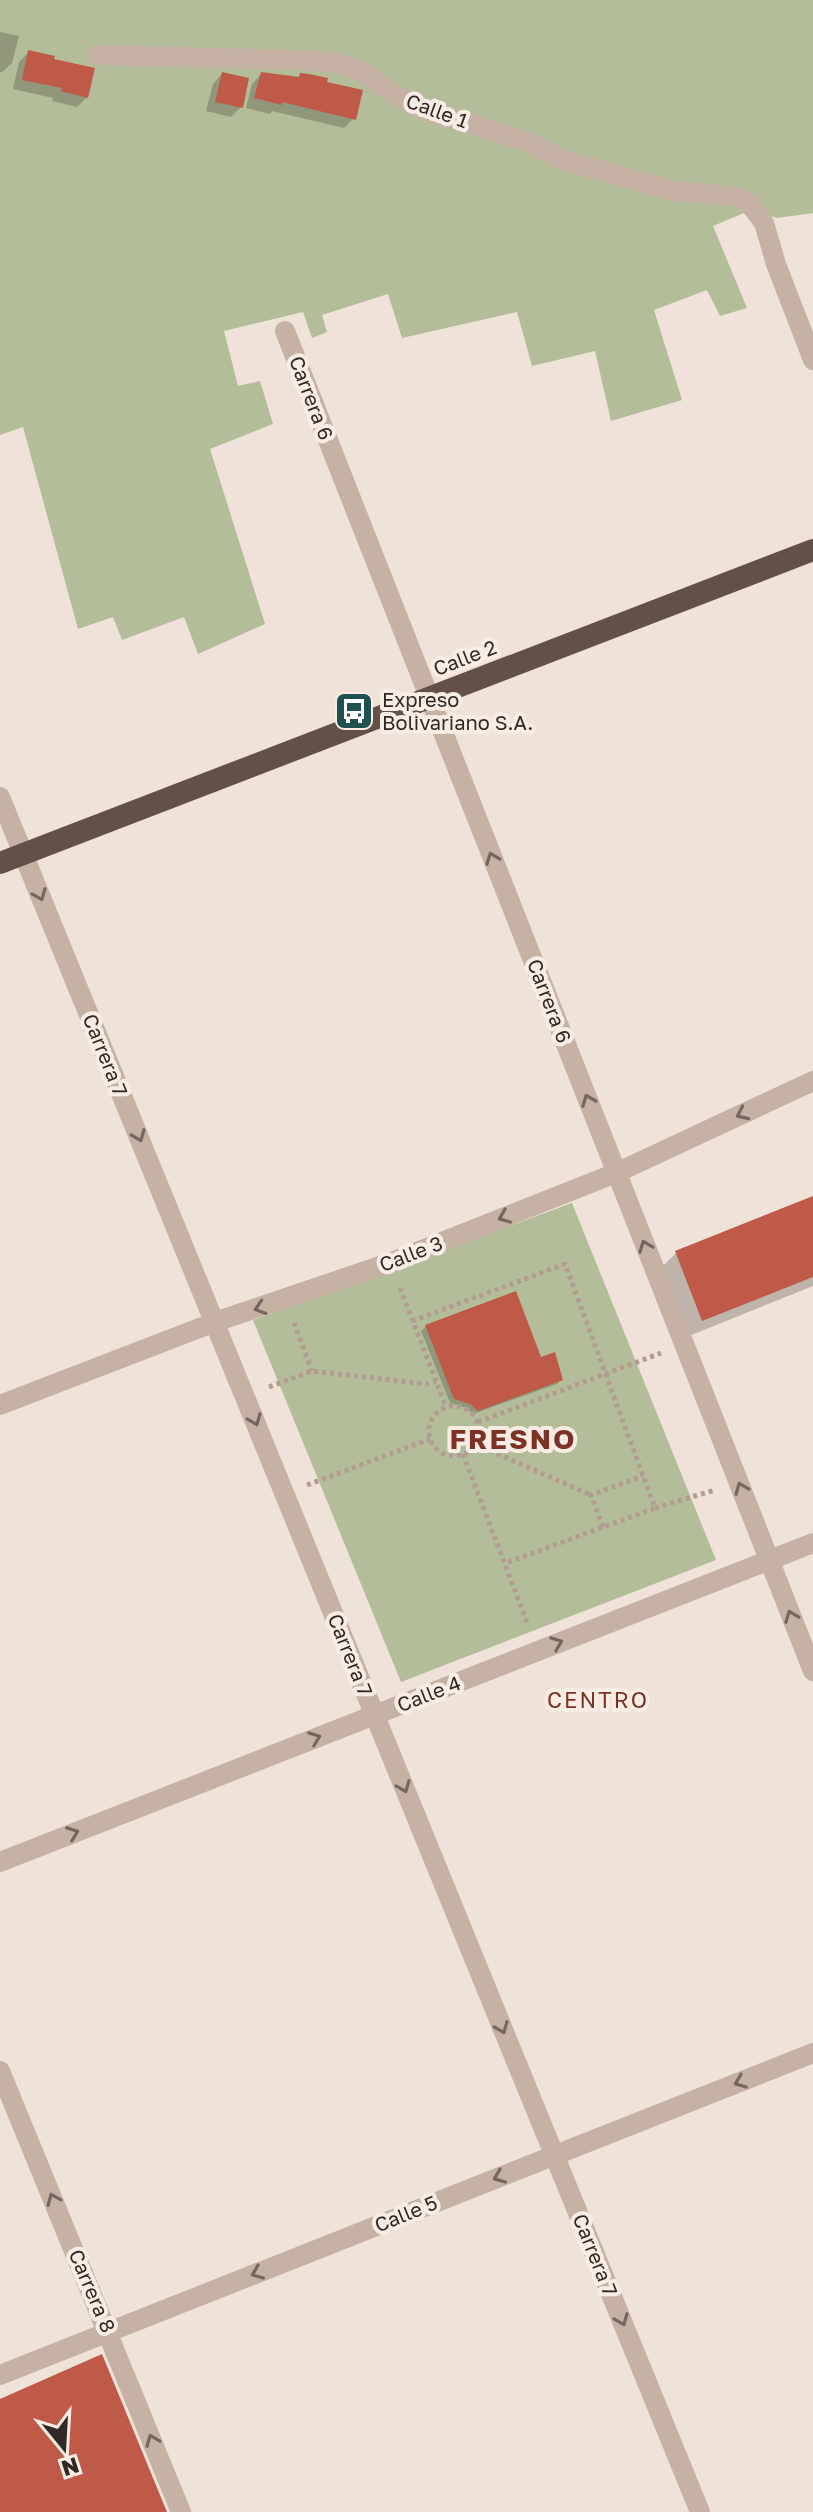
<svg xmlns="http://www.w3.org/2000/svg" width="813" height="2512" font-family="'Golos Text',sans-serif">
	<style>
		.green { fill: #b4bd9a }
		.shadow { fill: #0003 }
		.building { fill: #be5a47 }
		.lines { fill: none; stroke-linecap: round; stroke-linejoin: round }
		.path { stroke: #b29b90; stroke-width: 5; stroke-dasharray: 4 4; stroke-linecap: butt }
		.minor { stroke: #c6b1a5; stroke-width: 20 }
		.tertiary { stroke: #c6b1a5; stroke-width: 20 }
		.trunk { stroke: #63504a; stroke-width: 22 }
		.oneway { stroke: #75665f }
		.labels { text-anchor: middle; stroke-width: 8; stroke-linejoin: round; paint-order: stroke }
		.street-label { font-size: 20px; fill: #322926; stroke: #f7ede4 }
		.poi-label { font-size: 20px; fill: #322926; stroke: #f7ede4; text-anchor: start }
		.neighbourhood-label { font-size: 22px; letter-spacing: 2px; fill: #7c3224; stroke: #f7ede4 }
		.district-label { font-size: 28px; font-weight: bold; letter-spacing: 2px; fill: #7c3224; stroke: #f7ede4 }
	</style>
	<rect width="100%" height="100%" fill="#efe2d8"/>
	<g class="green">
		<polygon points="0,0 813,0 813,213 777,218 751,210 713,226 747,308 720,316 707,290 654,310 682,400 611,421 595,351 532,366 517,312 402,338 388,294 322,315 327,332 312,338 303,312 224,331 238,386 260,381 273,424 210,449 265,624 198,654 184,617 122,640 113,617 78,629 23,427 0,435"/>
		<polygon points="572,1203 716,1560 401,1682 253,1320"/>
	</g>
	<g class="shadow">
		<polygon points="0,32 19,36 12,63 2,72 0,72"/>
		<polygon points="29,52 87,97 77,107 52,101 53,98 13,89 19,62"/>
		<polygon points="222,74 241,107 231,117 206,111 213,84"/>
		<polygon points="261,74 297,79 300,75 324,84 354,118 344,128 272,111 270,114 246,108 252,84"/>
		<polygon points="813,1198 813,1286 684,1338 658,1271 676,1253"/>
		<polygon points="426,1326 540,1360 561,1379 557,1384 473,1414 466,1408 450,1403 421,1331"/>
	</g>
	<g class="building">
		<polygon points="28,50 55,56 54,59 95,68 88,98 61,91 62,88 22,80"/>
		<polygon points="222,72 249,78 243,108 215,102"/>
		<polygon points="261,72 299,77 300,73 309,74 328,78 327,82 363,90 356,120 282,102 282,105 254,98"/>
		<polygon points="813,1196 813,1277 702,1321 675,1251"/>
		<polygon points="516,1291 541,1357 555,1352 563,1380 478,1411 470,1404 454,1399 425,1325"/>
		<polygon points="102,2354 167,2512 0,2512 0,2399"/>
	</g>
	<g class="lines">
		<g class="path">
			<polyline points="400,1288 446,1407"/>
			<polyline points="412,1321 565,1264 655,1508 506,1563"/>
			<polyline points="294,1323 312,1371"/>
			<polyline points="269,1387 312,1371 426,1384 436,1381"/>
			<circle cx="454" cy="1431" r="25"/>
			<polyline points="478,1422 661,1353"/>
			<polyline points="475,1444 591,1495"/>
			<polyline points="463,1454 528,1625"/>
			<polyline points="307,1485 430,1439"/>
			<polyline points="655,1508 715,1490"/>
			<polyline points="603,1527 591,1495 643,1476"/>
		</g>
		<g class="minor">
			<polyline points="97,55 295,60 338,63 363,72 392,93 424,110 526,141 563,160 674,191 739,197 749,203 764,223 776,264 813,360"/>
			<polyline points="285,331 813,1671"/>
			<polyline points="0,797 700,2512"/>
			<polyline points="0,1405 215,1322 389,1263 616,1173 813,1081"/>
			<polyline points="0,1862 813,1543"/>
			<polyline points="0,2071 181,2512"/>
		</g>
		<polyline class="tertiary" points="0,2375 813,2053"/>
		<polyline class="trunk" points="0,863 813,550"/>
	</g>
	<defs><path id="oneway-chevron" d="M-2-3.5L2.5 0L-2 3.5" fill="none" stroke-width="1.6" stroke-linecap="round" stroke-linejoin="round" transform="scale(2)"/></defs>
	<g class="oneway">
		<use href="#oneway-chevron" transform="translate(492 858) rotate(-111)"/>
		<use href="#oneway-chevron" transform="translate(40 895) rotate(68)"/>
		<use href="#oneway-chevron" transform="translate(588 1100) rotate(-111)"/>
		<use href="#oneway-chevron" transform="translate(742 1114) rotate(155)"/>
		<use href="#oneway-chevron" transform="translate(139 1136) rotate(68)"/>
		<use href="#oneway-chevron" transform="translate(504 1217) rotate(158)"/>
		<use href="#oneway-chevron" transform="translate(645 1246) rotate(-111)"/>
		<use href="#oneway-chevron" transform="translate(260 1308) rotate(162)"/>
		<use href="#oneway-chevron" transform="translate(255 1420) rotate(68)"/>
		<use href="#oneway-chevron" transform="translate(741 1488) rotate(-112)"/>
		<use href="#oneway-chevron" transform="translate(791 1616) rotate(-111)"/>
		<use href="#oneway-chevron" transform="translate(557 1643) rotate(-21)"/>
		<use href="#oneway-chevron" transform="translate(315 1738) rotate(-21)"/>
		<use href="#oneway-chevron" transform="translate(404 1787) rotate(68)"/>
		<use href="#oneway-chevron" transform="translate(73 1833) rotate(-21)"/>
		<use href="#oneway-chevron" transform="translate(502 2028) rotate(68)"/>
		<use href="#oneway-chevron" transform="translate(740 2082) rotate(158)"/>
		<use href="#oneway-chevron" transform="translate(499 2177) rotate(158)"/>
		<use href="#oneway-chevron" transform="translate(53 2199) rotate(-113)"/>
		<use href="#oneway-chevron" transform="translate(257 2273) rotate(158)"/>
		<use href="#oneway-chevron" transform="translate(622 2320) rotate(68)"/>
		<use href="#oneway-chevron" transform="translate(152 2440) rotate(-112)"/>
	</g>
	<defs>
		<g id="bus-square" transform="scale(2)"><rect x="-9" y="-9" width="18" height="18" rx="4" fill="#1e5150" stroke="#f7ede4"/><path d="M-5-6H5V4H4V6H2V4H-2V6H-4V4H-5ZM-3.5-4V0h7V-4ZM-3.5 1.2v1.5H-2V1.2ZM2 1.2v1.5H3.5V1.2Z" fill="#fff"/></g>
	</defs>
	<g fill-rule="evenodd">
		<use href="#bus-square" x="354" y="711"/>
	</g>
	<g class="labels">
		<g class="street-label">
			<text transform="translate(437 111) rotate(20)" y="7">Calle 1</text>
			<text transform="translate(311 398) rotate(69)" y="7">Carrera 6</text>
			<text transform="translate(465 658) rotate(-21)" y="7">Calle 2</text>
			<text transform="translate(549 1001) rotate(69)" y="7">Carrera 6</text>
			<text transform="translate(105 1055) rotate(68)" y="7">Carrera 7</text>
			<text transform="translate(411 1254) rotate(-21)" y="7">Calle 3</text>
			<text transform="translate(350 1655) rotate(68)" y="7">Carrera 7</text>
			<text transform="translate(429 1694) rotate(-21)" y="7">Calle 4</text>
			<text transform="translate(406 2214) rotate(-22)" y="7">Calle 5</text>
			<text transform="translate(595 2255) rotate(68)" y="7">Carrera 7</text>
			<text transform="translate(92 2291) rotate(67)" y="7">Carrera 8</text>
		</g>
		<g class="poi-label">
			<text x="382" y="707">Expreso<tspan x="382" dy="23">Bolivariano S.A.</tspan></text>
		</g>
		<g class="neighbourhood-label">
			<text x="598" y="1708">CENTRO</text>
		</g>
		<g class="district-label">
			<text x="513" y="1449">FRESNO</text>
		</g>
	</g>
	<g transform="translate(64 2448) rotate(162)" stroke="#f7ede4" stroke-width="6" paint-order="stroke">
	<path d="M0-6L14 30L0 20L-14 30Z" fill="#322926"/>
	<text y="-12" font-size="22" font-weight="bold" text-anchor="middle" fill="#322926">N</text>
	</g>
</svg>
